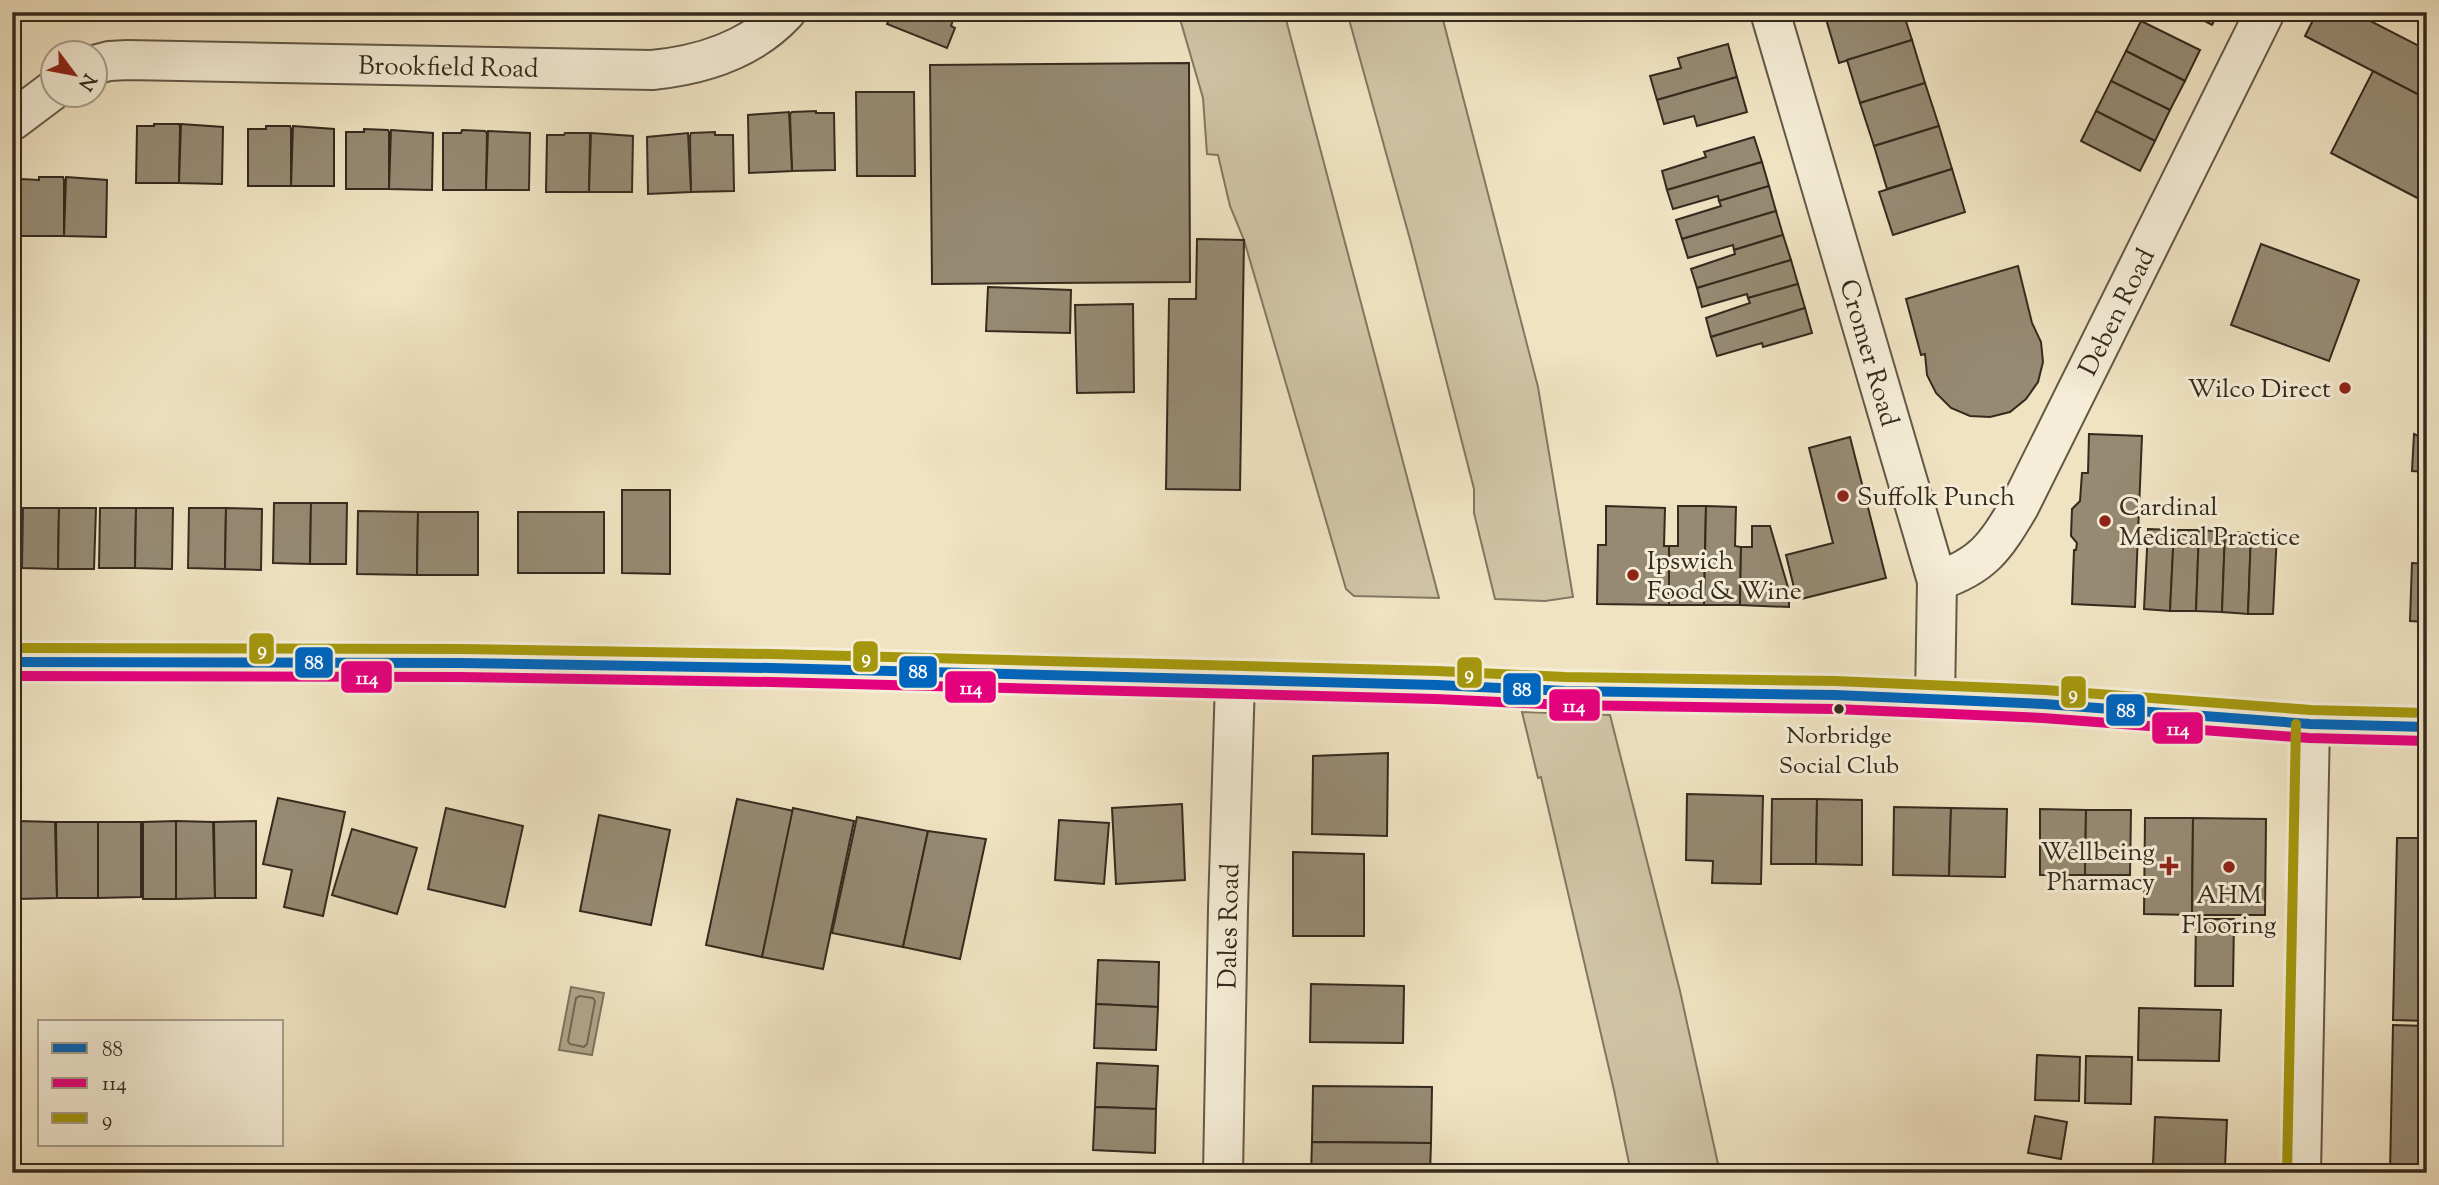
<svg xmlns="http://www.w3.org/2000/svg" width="2439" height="1185" font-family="'Sorts Mill Goudy',serif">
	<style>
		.green { fill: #d0c4a6; stroke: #827762; stroke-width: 2 }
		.water { fill: #b0a48a; stroke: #7e735f; stroke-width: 2 }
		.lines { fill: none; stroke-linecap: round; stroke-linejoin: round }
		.shore { stroke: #726754; stroke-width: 2 }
		.building { fill: #968a73; stroke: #342a1e; stroke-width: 2 }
		.minor-casing { stroke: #635847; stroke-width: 42 }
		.tertiary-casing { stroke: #635847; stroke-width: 42 }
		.primary-casing { stroke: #342a1e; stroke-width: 42 }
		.minor { stroke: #f5edd7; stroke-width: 38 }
		.tertiary { stroke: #f5edd7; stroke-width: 38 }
		.primary { stroke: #f0e3c2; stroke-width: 38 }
		.bus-1-casing { stroke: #f5edd7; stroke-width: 16 }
		.bus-2-casing { stroke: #f5edd7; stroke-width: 16 }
		.bus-3-casing { stroke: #f5edd7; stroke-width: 16 }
		.bus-1 { stroke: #0065bd; stroke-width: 10 }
		.bus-2 { stroke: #e5007d; stroke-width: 10 }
		.bus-3 { stroke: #a4970e; stroke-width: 10 }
		.poi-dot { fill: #8f2418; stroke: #f5edd7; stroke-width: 2.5 }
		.bus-dot { fill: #342a1e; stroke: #f5edd7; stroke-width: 2.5 }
		.labels { text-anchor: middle; stroke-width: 6; stroke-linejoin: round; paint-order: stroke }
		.bus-label { font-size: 24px; fill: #342a1e; stroke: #f5edd7 }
		.street-label { font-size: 26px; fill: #342a1e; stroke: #f5edd7 }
		.poi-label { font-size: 26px; fill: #342a1e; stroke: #f5edd7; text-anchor: start }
		.line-badge { stroke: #f5edd7; stroke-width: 2.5 }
		.badge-label { font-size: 19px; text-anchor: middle; font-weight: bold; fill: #fff }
	</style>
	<rect width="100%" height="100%" fill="#f0e3c2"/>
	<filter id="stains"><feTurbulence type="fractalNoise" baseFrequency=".00286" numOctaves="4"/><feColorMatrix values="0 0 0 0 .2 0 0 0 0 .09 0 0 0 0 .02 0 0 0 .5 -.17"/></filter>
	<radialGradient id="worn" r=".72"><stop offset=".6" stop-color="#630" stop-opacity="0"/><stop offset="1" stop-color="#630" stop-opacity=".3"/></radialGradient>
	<g class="green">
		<polygon points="1178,12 1284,12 1439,598 1354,596 1346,589 1244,240 1230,206 1218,155 1207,154 1203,98"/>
		<polygon points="1347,12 1441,12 1538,387 1573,597 1545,601 1495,599 1474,513 1474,489 1411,243"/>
		<polygon points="1522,712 1610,715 1680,991 1720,1173 1631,1173 1614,1090 1541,777 1538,778"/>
	</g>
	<polygon class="water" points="571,987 604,993 592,1055 559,1050"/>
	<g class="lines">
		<polygon class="shore" points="580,996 593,998 595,1001 587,1044 584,1047 570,1044 568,1041 576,998"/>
	</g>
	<g class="building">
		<polygon points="892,12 956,12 951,26 955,28 947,48 887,24"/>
		<polygon points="1849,12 1903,12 1912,40 1839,63 1826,19"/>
		<polygon points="2188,12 2219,12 2212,25"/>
		<polygon points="2317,12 2353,12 2427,50 2427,99 2305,36"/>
		<polygon points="2141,21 2200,50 2185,81 2126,51"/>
		<polygon points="1912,40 1925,83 1860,103 1847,60"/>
		<polygon points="1728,44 1737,77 1657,100 1650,76 1681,68 1678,58"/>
		<polygon points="2126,51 2185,81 2170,110 2111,81"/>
		<polygon points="1189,63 1190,282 932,284 930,65"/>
		<polygon points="2373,71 2427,99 2427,203 2331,153"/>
		<polygon points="1737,77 1747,112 1697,126 1694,116 1664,124 1657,100"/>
		<polygon points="2111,81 2170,110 2155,141 2096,111"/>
		<polygon points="1925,83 1939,126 1874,146 1860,103"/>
		<polygon points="856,92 914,92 915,176 857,176"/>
		<polygon points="816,111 816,113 834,113 835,170 792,171 790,114 792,112"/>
		<polygon points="2096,111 2155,141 2140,171 2081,141"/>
		<polygon points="789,112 792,171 749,173 748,115"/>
		<polygon points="154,124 179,124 180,127 179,183 136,183 137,126 154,126"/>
		<polygon points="181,124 223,127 222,184 179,183"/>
		<polygon points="266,126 290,126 291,129 291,186 248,186 248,129 266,129"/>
		<polygon points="293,126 334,129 334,186 291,186"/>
		<polygon points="1939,126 1952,169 1887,189 1874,146"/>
		<polygon points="364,129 388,130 389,132 389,189 346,189 346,132 364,132"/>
		<polygon points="391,130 433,133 432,190 389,189"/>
		<polygon points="462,130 485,131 487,133 486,190 443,190 443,133 461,133"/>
		<polygon points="488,131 530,133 529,190 486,190"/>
		<polygon points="715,132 715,135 733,135 734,191 691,192 690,136 691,133"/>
		<polygon points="565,133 589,133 590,135 589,192 546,192 547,135 564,135"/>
		<polygon points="591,133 633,136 632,192 589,192"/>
		<polygon points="688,133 691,192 648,194 647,137"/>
		<polygon points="1754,137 1762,162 1667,190 1662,171 1706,157 1704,152"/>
		<polygon points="1762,162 1769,186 1719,201 1718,196 1673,209 1667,190"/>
		<polygon points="1952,169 1965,212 1893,235 1879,192"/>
		<polygon points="39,177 63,177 64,180 64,236 20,236 21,179 39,180"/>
		<polygon points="66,177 107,180 106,237 64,236"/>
		<polygon points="1769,186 1776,211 1682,239 1676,220 1721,206 1719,201"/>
		<polygon points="1776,211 1783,235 1734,250 1733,245 1688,258 1682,239"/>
		<polygon points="1783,235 1791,260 1697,288 1691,269 1735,254 1734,250"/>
		<polygon points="1197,239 1244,240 1240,490 1166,489 1169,299 1196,299"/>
		<polygon points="2261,244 2359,280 2329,361 2231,325"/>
		<polygon points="1791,260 1798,284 1748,298 1747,294 1702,307 1697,288"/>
		<polygon points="2018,266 2032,323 2041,342 2043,362 2038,382 2026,399 2010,412 1990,417 1970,416 1951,408 1936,393 1927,375 1925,354 1921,355 1906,299"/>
		<polygon points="1798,284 1805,308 1711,337 1706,318 1750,303 1748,298"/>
		<polygon points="988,287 1071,290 1070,333 986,331"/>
		<polygon points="1133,304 1134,392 1077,393 1075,305"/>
		<polygon points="1805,308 1812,333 1763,347 1762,343 1717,356 1711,337"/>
		<polygon points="2089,434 2142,436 2135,607 2072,604 2074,550 2076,550 2077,543 2071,536 2072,509 2080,501 2082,473 2088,473"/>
		<polygon points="2414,434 2427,440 2427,472 2412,471"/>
		<polygon points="1850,437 1886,578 1797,600 1786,555 1833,543 1809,448"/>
		<polygon points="622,490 670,490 670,574 622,573"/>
		<polygon points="274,503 311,503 310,564 273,563"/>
		<polygon points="311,503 347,503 346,564 310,564"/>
		<polygon points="1606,506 1665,508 1664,546 1669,546 1669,605 1597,604 1598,545 1606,545"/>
		<polygon points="1678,506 1706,506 1704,605 1669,605 1669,546 1678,546"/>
		<polygon points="1706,506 1736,507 1735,546 1741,547 1740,605 1704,605"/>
		<polygon points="23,508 59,508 58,569 22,568"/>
		<polygon points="59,508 96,508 94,569 58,569"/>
		<polygon points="100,508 136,508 135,568 99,568"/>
		<polygon points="136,508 173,508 172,569 135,568"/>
		<polygon points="189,508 226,508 225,569 188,568"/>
		<polygon points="226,508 262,509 261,570 225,569"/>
		<polygon points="358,511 418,512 417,575 357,574"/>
		<polygon points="418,512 478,512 478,575 417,575"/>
		<rect x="518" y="512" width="86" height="61"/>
		<polygon points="1752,526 1770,526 1789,591 1789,607 1740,605 1741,547 1752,547"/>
		<polygon points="2148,529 2174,530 2170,611 2144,609"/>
		<polygon points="2174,530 2199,530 2196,611 2170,611"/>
		<polygon points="2199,530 2225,532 2222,612 2196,611"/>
		<polygon points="2225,532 2251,533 2248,614 2222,612"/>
		<polygon points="2251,533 2277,533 2273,614 2248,614"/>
		<polygon points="2412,563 2427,564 2427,622 2410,621"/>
		<polygon points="1388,753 1387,836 1312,834 1313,756"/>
		<polygon points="1687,794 1763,796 1761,884 1712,883 1713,861 1686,860"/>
		<polygon points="278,798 345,812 323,916 284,907 292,870 263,864"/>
		<polygon points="737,799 794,811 762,957 706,945"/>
		<polygon points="1772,799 1817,799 1816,864 1771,864"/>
		<polygon points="1817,799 1862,800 1862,865 1816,864"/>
		<polygon points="1182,804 1185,880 1116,884 1112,808"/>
		<polygon points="1894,807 1951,808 1949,876 1893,875"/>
		<polygon points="446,808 523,826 505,907 428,889"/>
		<polygon points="793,808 854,821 823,969 762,957"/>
		<polygon points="1951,808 2007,809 2005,877 1949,876"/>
		<polygon points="2040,809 2086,810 2085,875 2040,875"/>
		<polygon points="2086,810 2131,810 2130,875 2085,875"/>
		<polygon points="599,815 670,830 651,925 580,911"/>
		<polygon points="857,817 928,831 903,947 832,933"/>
		<polygon points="2145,818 2193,818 2192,915 2144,914"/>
		<polygon points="2193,818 2266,819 2265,915 2192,915"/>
		<polygon points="1059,820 1109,823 1104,884 1055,880"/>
		<rect x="12" y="821" width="6" height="78"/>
		<polygon points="18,821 55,822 57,898 18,899"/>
		<polygon points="176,821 213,822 215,898 176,899"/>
		<polygon points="176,821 176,899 143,899 143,822"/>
		<polygon points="256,821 256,898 215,898 214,822"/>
		<polygon points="56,822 98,822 98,898 57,898"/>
		<polygon points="98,822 141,822 141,897 98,898"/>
		<polygon points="352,829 417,848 397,914 332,895"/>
		<polygon points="928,831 986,839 960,959 903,947"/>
		<polygon points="2397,838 2427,838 2427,1021 2393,1020"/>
		<polygon points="1293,852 1364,854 1364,936 1293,936"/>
		<polygon points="2196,919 2234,919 2233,986 2195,986"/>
		<polygon points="1098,960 1159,962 1158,1007 1096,1004"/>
		<polygon points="1311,984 1404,986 1403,1043 1310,1042"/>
		<polygon points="1096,1004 1158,1007 1156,1050 1094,1048"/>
		<polygon points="2139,1008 2221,1010 2219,1061 2138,1060"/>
		<polygon points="2393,1025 2427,1026 2427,1173 2390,1173"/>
		<polygon points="2037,1055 2080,1057 2079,1101 2035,1100"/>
		<polygon points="2086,1056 2132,1057 2131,1104 2085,1103"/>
		<polygon points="1097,1063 1158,1066 1156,1109 1095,1107"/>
		<polygon points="1313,1086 1432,1087 1431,1143 1312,1142"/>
		<polygon points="1095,1107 1156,1109 1155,1153 1093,1150"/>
		<polygon points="2035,1116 2067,1122 2061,1159 2028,1153"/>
		<polygon points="2155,1117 2227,1120 2225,1167 2153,1164"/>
		<polygon points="1312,1142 1431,1143 1430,1173 1311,1173"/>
	</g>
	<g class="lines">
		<g class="minor-casing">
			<g id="minor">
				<path id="s1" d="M1770,12L1937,581L1935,699"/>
				<path id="s2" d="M94,65L109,61L128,60L652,70C703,65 751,50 786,12"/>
				<polyline points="12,121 52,91"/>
				<path id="s3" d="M1937,581C1983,566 1995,547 2019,507L2265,12"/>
			</g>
		</g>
		<g class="tertiary-casing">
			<g id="tertiary">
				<path id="s4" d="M1223,1173L1228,909L1235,681"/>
				<polyline points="2301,1173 2310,724"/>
			</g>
		</g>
		<g class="primary-casing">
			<polyline id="primary" points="12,662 460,663 771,668 1437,685 1565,691 1835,695 2044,704 2310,724 2427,727"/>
		</g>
		<use href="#minor" class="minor"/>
		<use href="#tertiary" class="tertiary"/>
		<use href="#primary" class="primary"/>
		<g class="bus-1-casing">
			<polyline id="bus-1" points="12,662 460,663 771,668 1437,685 1565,691 1835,695 2044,704 2310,724 2427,727"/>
		</g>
		<g class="bus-2-casing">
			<polyline id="bus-2" points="12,676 460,677 771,682 1436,699 1565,705 1835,709 2043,718 2309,738 2427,741"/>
		</g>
		<g class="bus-3-casing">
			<g id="bus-3">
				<polyline points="12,648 460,649 771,654 1437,671 1565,677 1835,681 2045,690 2311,710 2427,713"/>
				<polyline points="2287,1173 2296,724"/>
			</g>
		</g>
		<use href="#bus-1" class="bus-1"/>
		<use href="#bus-2" class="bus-2"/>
		<use href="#bus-3" class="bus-3"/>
	</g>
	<g class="poi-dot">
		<circle cx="2345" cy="388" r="7"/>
		<circle cx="1843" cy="496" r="7"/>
		<circle cx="2105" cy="521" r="7"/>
		<circle cx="1633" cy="575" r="7"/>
		<path d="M2165.5 855.5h7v7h7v7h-7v7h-7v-7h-7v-7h7z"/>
		<circle cx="2229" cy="867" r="7"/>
	</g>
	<circle class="bus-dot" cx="1839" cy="709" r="6"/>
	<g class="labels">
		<g class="bus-label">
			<text x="1839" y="743">Norbridge<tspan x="1839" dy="30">Social Club</tspan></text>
		</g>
		<g class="street-label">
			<text dy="9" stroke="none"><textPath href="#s2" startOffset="355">Brookfield Road</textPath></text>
			<text dy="9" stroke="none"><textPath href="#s3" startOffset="332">Deben Road</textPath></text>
			<text dy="9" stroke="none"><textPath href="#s1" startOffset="355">Cromer Road</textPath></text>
			<text dy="9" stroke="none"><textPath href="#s4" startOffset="247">Dales Road</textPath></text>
		</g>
		<g class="poi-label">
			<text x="2331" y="397" text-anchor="end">Wilco Direct</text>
			<text x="1857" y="505">Suffolk Punch</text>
			<text x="2119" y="515">Cardinal<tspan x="2119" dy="30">Medical Practice</tspan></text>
			<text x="1647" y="569">Ipswich<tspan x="1647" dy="30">Food &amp; Wine</tspan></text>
			<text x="2155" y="860" text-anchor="end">Wellbeing<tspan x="2155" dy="30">Pharmacy</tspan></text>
			<text x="2229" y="903" text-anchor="middle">AHM<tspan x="2229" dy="30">Flooring</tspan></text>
		</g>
	</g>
	<g class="line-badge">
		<rect x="248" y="632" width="27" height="33" rx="7" fill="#a4970e"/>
		<rect x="852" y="640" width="27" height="33" rx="7" fill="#a4970e"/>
		<rect x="294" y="646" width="40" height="33" rx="7" fill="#0065bd"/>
		<rect x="898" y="655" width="40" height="34" rx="7" fill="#0065bd"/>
		<rect x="1456" y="656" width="27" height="33" rx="7" fill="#a4970e"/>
		<rect x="340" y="660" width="53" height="34" rx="7" fill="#e5007d"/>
		<rect x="944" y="670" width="53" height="34" rx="7" fill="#e5007d"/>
		<rect x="1502" y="672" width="40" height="34" rx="7" fill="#0065bd"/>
		<rect x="2060" y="675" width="27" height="34" rx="7" fill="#a4970e"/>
		<rect x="1548" y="688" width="53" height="34" rx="7" fill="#e5007d"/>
		<rect x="2105" y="693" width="41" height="34" rx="7" fill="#0065bd"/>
		<rect x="2151" y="711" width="53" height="34" rx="7" fill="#e5007d"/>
	</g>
	<g class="badge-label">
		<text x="262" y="655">9</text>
		<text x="866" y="663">9</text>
		<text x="314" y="669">88</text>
		<text x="918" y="678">88</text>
		<text x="1469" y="679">9</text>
		<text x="367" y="684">114</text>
		<text x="971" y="694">114</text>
		<text x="1522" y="696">88</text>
		<text x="2073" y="699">9</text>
		<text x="1574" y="712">114</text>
		<text x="2126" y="717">88</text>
		<text x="2178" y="735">114</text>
	</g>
	<rect width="2439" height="1185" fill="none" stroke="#f0e3c2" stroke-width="42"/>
	<rect x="14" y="14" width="2411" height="1157" fill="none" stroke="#342a1e" stroke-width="3.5"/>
	<rect x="21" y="21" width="2397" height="1143" fill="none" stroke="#342a1e" stroke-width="2"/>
	<rect x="38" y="1020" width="245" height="126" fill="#f5edd7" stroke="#a89f8d" stroke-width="2"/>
	<rect x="52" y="1043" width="35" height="10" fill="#0065bd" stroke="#a89f8d" stroke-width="2"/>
	<text x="102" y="1056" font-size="21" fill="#342a1e">88</text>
	<rect x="52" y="1078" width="35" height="10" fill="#e5007d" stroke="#a89f8d" stroke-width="2"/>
	<text x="102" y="1090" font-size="21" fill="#342a1e">114</text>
	<rect x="52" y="1113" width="35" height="10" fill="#a4970e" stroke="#a89f8d" stroke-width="2"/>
	<text x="102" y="1126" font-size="21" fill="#342a1e">9</text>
	<g transform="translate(74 74) rotate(122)"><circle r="33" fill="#f5edd7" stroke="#a89f8d" stroke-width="2"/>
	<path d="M0-5L12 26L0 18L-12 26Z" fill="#8f2418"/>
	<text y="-10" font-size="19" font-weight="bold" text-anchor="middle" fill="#342a1e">N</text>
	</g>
	<rect width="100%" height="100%" filter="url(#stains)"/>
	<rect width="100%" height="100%" fill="url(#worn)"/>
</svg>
